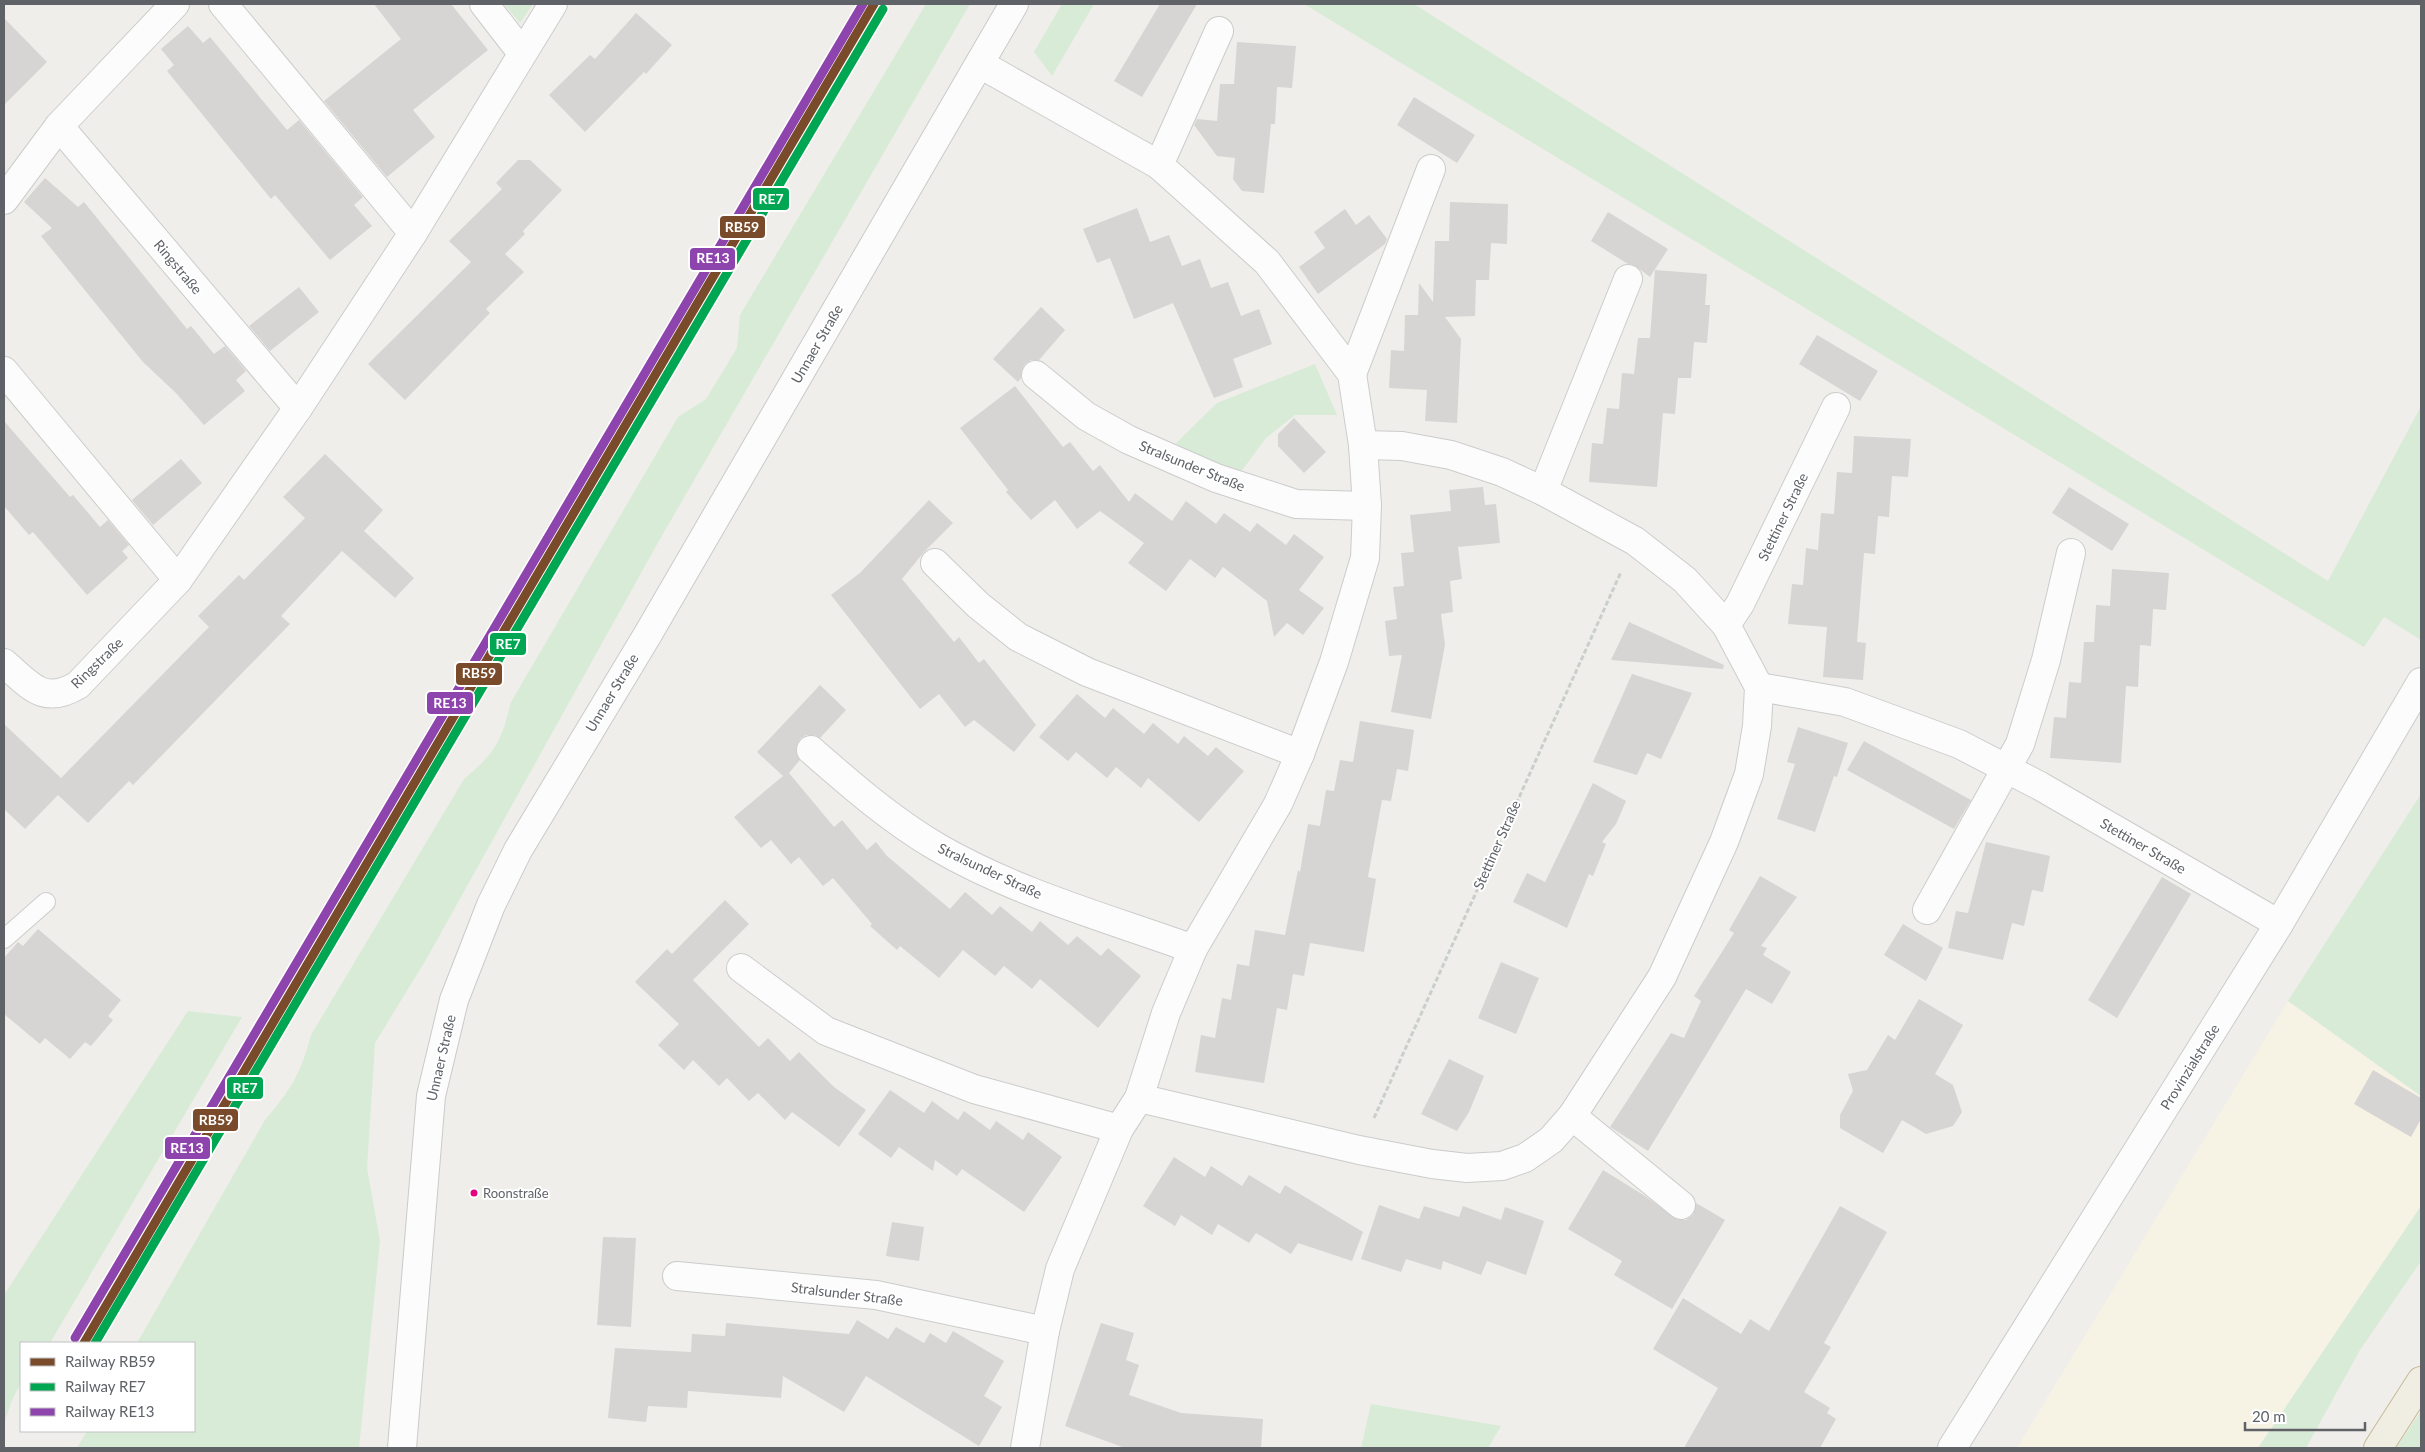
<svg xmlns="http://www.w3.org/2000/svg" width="2425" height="1452" font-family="Lato,sans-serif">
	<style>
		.commercial { fill: #f7f3e4 }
		.green { fill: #d8ebd6 }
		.building { fill: #d6d5d3 }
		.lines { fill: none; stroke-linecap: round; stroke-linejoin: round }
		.lane-casing { stroke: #cbcccc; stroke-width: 20 }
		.street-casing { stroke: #cbcccc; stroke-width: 30 }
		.secondary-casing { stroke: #cacacb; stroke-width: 30 }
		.highway-casing { stroke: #c8b996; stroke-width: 30 }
		.path { stroke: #cacfcc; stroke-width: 3; stroke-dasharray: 5 2.5; stroke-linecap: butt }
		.lane { stroke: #fdfcfc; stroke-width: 18 }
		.street { stroke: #fdfcfc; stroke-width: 28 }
		.secondary { stroke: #fdfcfc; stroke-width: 28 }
		.highway { stroke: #f0ede3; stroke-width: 28 }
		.rail-1-casing { stroke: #fff; stroke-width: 12 }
		.rail-2-casing { stroke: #fff; stroke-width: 12 }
		.rail-3-casing { stroke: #fff; stroke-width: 12 }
		.rail-1 { stroke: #7a4b2a; stroke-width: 9 }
		.rail-2 { stroke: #00a651; stroke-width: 9 }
		.rail-3 { stroke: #8e44ad; stroke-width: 9 }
		.bus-dot { fill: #e5007d; stroke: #fff; stroke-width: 2 }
		.labels { text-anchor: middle; stroke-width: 4; stroke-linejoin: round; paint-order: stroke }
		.bus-label { font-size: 13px; fill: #5f6368; stroke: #fff; text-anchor: start }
		.street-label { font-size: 14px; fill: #5f6368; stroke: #fff }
		.line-badge { stroke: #fff; stroke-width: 2 }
		.badge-label { font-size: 14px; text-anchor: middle; font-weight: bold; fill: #fff }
	</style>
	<rect width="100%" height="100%" fill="#efeeea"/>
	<polygon class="commercial" points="2288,1001 2421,1096 2421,1206 2258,1448 2017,1448"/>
	<g class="green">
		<polygon points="504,4 533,4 520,23"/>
		<path d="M926,4H970L660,539L427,958L375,1043L367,1168L380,1241L359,1448H77L87,1431H194V1343H137L265,1120C292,1088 300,1075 311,1035L464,779C496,752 501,742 511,702L678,417L706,399L737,348L740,315Z"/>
		<polygon points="1062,4 1094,4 1052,76 1034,52"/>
		<polygon points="1304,4 1414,4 2328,581 2421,406 2421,640 2384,617 2364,647"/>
		<polygon points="1315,364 1337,415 1295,415 1266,438 1240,473 1171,448 1217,403"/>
		<polygon points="2421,794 2421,1096 2288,1001"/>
		<polygon points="188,1011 242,1017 50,1343 21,1343 21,1383 12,1400 4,1424 4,1295"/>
		<polygon points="2421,1206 2421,1261 2360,1350 2306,1448 2258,1448"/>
		<polygon points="1371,1404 1501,1426 1488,1448 1361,1448"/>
		<polygon points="2421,1411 2421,1448 2396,1448"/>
	</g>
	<g class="building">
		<polygon points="374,4 451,4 488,50 413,110 435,137 387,177 324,101 401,39"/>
		<polygon points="1160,4 1197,4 1142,97 1114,81"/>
		<polygon points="636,13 672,45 646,74 644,72 585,132 549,95 590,55 595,59"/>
		<polygon points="4,18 47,62 4,105"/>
		<polygon points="188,26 203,43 210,37 287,130 299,120 363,197 354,205 372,226 330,260 275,195 271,199 167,71 174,65 161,49"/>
		<polygon points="1237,42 1296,46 1292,88 1277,87 1275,124 1271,124 1264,193 1242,191 1233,179 1235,158 1217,156 1194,125 1197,119 1217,121 1220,84 1234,84"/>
		<polygon points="1414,97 1475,135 1457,163 1397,125"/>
		<polygon points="518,160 530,160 562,190 523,231 525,234 505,254 524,272 486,309 490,313 405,400 368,364 471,262 449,241 502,189 496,183"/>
		<polygon points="45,178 78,207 84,202 187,329 191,326 214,354 225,346 246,371 236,380 245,391 204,425 176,393 143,362 41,236 52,228 24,202"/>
		<polygon points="1450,202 1508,204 1507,244 1491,243 1489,280 1476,280 1475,316 1445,317 1461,339 1457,423 1425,421 1427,390 1389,388 1391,350 1404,351 1405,315 1418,315 1419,283 1433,302 1435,241 1449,241"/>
		<polygon points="1137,208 1150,242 1169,235 1182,266 1200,259 1211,288 1228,282 1241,316 1259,309 1272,344 1233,359 1243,387 1214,398 1173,303 1134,319 1110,258 1097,263 1083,229"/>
		<polygon points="1345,209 1356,225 1369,215 1387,239 1385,244 1318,294 1299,267 1325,248 1314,232"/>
		<polygon points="1608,212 1668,249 1650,277 1634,265 1628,264 1591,241"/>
		<polygon points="1655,270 1707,274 1705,305 1710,305 1707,343 1694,342 1691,378 1678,378 1675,414 1663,413 1657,487 1589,482 1592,443 1603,444 1607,408 1619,409 1622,373 1634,374 1638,338 1650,338"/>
		<polygon points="299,287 319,312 270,351 249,326"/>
		<polygon points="1041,307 1065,330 1039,360 1031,360 1024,365 1021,372 1021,378 1018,382 993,359"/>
		<polygon points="1817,335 1878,371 1860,401 1799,364"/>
		<polygon points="1015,386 1063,447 1070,442 1093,471 1100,465 1129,502 1135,493 1172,521 1186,501 1216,524 1224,513 1250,532 1257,523 1286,545 1294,534 1324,557 1299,590 1324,608 1303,635 1287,623 1274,637 1267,601 1223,567 1215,578 1190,559 1166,591 1128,563 1144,543 1100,511 1077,529 1055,500 1031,520 1006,492 1008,490 960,428"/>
		<polygon points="1294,418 1326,452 1304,473 1278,446 1278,434"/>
		<polygon points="4,421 70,497 73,495 100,527 108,520 129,545 122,551 128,558 87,595 33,532 29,535 4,506"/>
		<polygon points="1854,436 1911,439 1908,477 1892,476 1889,517 1878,516 1875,554 1864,553 1857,642 1866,643 1863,680 1823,677 1827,627 1788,624 1792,584 1803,585 1806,548 1818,550 1821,513 1834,514 1837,472 1852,473"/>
		<polygon points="325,454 383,510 364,531 414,578 395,598 342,551 281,616 290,624 133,785 129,781 88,823 58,795 25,829 4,809 4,724 61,778 209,627 198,616 239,575 244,580 305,518 283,497"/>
		<polygon points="181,459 202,483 153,525 132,500"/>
		<polygon points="1483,487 1485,505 1496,504 1500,543 1458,547 1462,579 1450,581 1453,612 1441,614 1445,645 1431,719 1391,712 1402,655 1389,656 1385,621 1397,619 1393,587 1404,586 1401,553 1414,552 1410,515 1451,511 1449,490"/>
		<polygon points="2069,487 2129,524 2112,551 2052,513"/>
		<polygon points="929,500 953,523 924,552 902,579 954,642 959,637 979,663 984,659 1036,725 1014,752 974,720 965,727 939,694 920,709 831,595 860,573"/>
		<polygon points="2112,569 2169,573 2166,610 2153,609 2151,646 2140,645 2138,687 2126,686 2121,763 2050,758 2054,717 2066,718 2069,682 2081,683 2084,642 2094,642 2096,605 2110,606"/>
		<polygon points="1629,622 1724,665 1723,669 1611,660"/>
		<polygon points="1632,674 1692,693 1661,759 1647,753 1637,775 1593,762"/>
		<polygon points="820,685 846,710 820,738 814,735 806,735 800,739 796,747 800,760 789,773 834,827 842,820 867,850 876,842 887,856 950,909 965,892 992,915 1000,906 1032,932 1040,921 1068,945 1077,936 1101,956 1108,948 1141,976 1098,1028 1040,979 1032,989 1004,966 995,976 963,950 939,978 900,946 897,950 870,926 872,924 833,878 823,886 799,857 791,864 771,840 761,848 734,817 783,776 757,752"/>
		<polygon points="1077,694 1105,718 1113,708 1144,734 1153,723 1178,744 1184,736 1208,756 1216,747 1244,771 1199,822 1148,778 1141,788 1116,767 1107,778 1076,752 1068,761 1039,737"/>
		<polygon points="1360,721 1414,730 1408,771 1397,769 1391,801 1382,800 1368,877 1376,879 1364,952 1310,943 1304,976 1293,974 1287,1010 1277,1008 1264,1083 1195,1072 1201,1035 1215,1038 1222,998 1231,1000 1237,964 1249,966 1255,930 1285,935 1298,870 1300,872 1308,824 1320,826 1326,790 1334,791 1340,760 1353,762"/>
		<polygon points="1798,727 1848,743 1837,777 1834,776 1815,832 1777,819 1795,764 1787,762"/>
		<polygon points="1864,741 1971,800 1954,829 1847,770"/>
		<polygon points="1593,783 1626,801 1616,824 1602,842 1606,844 1593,876 1589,874 1567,928 1513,902 1527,873 1545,882"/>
		<polygon points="1986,842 2050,856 2043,892 2032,890 2024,926 2012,923 2003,960 1948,948 1956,911 1968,913"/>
		<polygon points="1760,876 1797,897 1761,946 1767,948 1763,955 1791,972 1772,1004 1746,989 1648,1151 1610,1127 1671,1033 1684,1038 1701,1001 1694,996 1734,933 1729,930"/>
		<polygon points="2162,877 2191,894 2117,1018 2088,1000"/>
		<polygon points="725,900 749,924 693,980 759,1047 768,1038 790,1061 799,1052 834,1087 866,1110 839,1147 792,1112 785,1120 758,1093 749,1101 727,1078 719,1086 693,1060 684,1070 658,1045 679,1024 635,982 667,949 672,954"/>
		<polygon points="1903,924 1943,948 1926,981 1884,955"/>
		<polygon points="38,929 121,1000 108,1016 113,1020 91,1046 85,1042 70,1059 45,1038 40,1044 4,1014 4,958 18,942 23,946"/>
		<polygon points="1501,962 1539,978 1516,1034 1478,1018"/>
		<polygon points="1919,999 1963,1025 1935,1074 1953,1085 1962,1112 1953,1126 1926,1134 1902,1120 1883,1153 1840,1128 1840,1115 1853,1091 1848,1074 1867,1070 1888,1035 1895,1040"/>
		<polygon points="1449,1059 1484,1076 1469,1112 1457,1131 1421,1114"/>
		<polygon points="2373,1070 2421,1098 2421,1119 2411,1137 2354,1104"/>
		<polygon points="890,1090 924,1113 932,1101 958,1120 964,1111 990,1130 996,1121 1023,1140 1028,1132 1062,1157 1024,1212 962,1169 957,1176 935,1160 933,1171 899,1147 891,1158 858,1134"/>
		<polygon points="1174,1157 1205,1177 1211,1166 1242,1186 1249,1175 1280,1194 1285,1185 1363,1232 1352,1261 1298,1243 1291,1254 1256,1233 1249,1243 1218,1224 1212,1235 1181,1215 1175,1226 1143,1206"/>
		<polygon points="1603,1170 1645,1196 1678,1220 1686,1220 1693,1215 1696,1203 1725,1220 1672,1309 1614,1275 1622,1261 1568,1229"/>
		<polygon points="1379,1205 1419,1219 1424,1206 1459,1217 1463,1206 1501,1220 1505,1207 1544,1221 1526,1275 1487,1261 1481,1275 1443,1261 1441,1270 1406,1259 1401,1272 1361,1259"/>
		<polygon points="1840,1206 1887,1232 1824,1343 1831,1347 1804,1392 1830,1408 1827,1413 1836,1419 1820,1448 1684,1448 1718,1388 1653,1349 1683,1298 1741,1334 1750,1319 1769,1331"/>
		<polygon points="892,1222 924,1227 919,1261 886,1256"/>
		<polygon points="603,1237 636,1238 631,1327 597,1325"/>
		<polygon points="857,1320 888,1339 896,1327 924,1343 930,1333 946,1343 953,1331 1004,1361 984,1396 1002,1407 979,1446 866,1376 844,1412 783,1376 781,1398 688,1391 687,1408 648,1406 646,1422 608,1418 615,1348 691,1352 692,1334 725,1336 726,1323 849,1334"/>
		<polygon points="1101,1323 1134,1333 1126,1360 1139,1365 1129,1395 1181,1413 1263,1419 1261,1448 1125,1448 1065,1426"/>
	</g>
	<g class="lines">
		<g class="lane-casing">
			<polyline id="lane" points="4,939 46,902"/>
		</g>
		<g class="street-casing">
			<g id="street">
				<polyline points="223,4 413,233"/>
				<polyline points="484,4 522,53"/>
				<polyline points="980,64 1159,165 1267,262 1352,374 1363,445 1367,506 1365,558 1334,662 1300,754 1278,804 1193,949 1166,1013 1139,1098 1119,1129 1060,1269 1045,1331 1025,1448"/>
				<polyline points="59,126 298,408"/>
				<polyline points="1159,165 1219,31"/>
				<polyline points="4,200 59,126 175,4"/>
				<polyline points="4,371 178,580"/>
				<polyline points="1352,374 1431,169"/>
				<polyline points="1036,375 1086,416 1129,440 1216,478 1296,504 1367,506"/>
				<polyline points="1543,491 1628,279"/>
				<polyline points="935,563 978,605 1018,637 1087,672 1300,754"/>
				<polyline points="1726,625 1740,604 1836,407"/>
				<path d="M4,663C30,685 43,706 78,685L178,580L298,408L413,233L553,4"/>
				<polyline points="1759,687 1845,702 1959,744 2040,786 2279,924"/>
				<path d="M811,750C851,785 891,820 937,847C1016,893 1107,918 1193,949"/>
				<polyline points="1927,910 2020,744 2046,660 2071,553"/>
				<polyline points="741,968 826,1031 974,1089 1119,1129"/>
				<polyline points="1139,1098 1359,1150 1432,1164 1467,1168 1502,1166 1525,1158 1551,1140 1572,1116 1662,977 1724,842 1749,774 1757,726 1759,687 1726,625 1685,580 1635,541 1543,491 1502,472 1451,455 1402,446 1363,445"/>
				<polyline points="1572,1116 1681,1205"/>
				<polyline points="677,1276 876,1295 1045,1331"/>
				<polyline points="1952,1448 2279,924 2421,682"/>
			</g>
		</g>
		<g class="secondary-casing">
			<polyline id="secondary" points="402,1448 431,1096 454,1000 491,905 518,850 648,634 1014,4"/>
		</g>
		<g class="highway-casing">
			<polyline id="highway" points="2378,1448 2421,1381"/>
		</g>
		<polyline class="path" points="1374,1118 1621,572"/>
		<use href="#lane" class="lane"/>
		<use href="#street" class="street"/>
		<use href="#secondary" class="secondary"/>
		<use href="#highway" class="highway"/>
		<g class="rail-1-casing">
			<polyline id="rail-1" points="84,1343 874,4"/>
		</g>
		<g class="rail-2-casing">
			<polyline id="rail-2" points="95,1343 883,9"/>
		</g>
		<g class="rail-3-casing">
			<polyline id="rail-3" points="75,1338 863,4"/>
		</g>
		<use href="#rail-1" class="rail-1"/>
		<use href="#rail-2" class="rail-2"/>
		<use href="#rail-3" class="rail-3"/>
	</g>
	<circle class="bus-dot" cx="474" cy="1193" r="4.5"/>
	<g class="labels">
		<g class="bus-label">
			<text x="483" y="1198">Roonstraße</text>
		</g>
		<g class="street-label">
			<text transform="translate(178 267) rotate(50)" y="5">Ringstraße</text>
			<text transform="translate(817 344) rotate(-60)" y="5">Unnaer Straße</text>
			<text transform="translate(1192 466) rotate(22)" y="5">Stralsunder Straße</text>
			<text transform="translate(1783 517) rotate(-64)" y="5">Stettiner Straße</text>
			<text transform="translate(97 663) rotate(-44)" y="5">Ringstraße</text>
			<text transform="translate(612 693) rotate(-59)" y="5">Unnaer Straße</text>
			<text transform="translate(1497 845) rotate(-66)" y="5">Stettiner Straße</text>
			<text transform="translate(2143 846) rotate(30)" y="5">Stettiner Straße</text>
			<text transform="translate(990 871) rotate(25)" y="5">Stralsunder Straße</text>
			<text transform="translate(441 1058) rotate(-77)" y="5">Unnaer Straße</text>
			<text transform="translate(2190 1067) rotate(-58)" y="5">Provinzialstraße</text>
			<text transform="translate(847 1294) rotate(7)" y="5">Stralsunder Straße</text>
		</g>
	</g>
	<g class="line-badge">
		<rect x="752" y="187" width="38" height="24" rx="5" fill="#00a651"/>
		<rect x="719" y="215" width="47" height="24" rx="5" fill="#7a4b2a"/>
		<rect x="689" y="247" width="47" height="24" rx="5" fill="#8e44ad"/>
		<rect x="489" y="632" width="38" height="24" rx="5" fill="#00a651"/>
		<rect x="455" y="662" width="48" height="24" rx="5" fill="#7a4b2a"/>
		<rect x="426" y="691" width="48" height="24" rx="5" fill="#8e44ad"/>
		<rect x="226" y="1076" width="38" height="24" rx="5" fill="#00a651"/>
		<rect x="192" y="1108" width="47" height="24" rx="5" fill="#7a4b2a"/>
		<rect x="164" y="1136" width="47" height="24" rx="5" fill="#8e44ad"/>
	</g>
	<g class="badge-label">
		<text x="771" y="204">RE7</text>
		<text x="742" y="232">RB59</text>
		<text x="713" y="263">RE13</text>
		<text x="508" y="649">RE7</text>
		<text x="479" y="678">RB59</text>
		<text x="450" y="708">RE13</text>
		<text x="245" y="1093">RE7</text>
		<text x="216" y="1125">RB59</text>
		<text x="187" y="1153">RE13</text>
	</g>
	<rect width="2425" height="1452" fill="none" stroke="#5f6368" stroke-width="10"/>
	<rect x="20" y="1342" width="175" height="90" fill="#ffffff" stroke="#bfc1c3"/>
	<rect x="30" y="1358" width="25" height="8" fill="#7a4b2a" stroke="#bfc1c3"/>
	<text x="65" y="1367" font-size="15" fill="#5f6368">Railway RB59</text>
	<rect x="30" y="1383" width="25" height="8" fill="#00a651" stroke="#bfc1c3"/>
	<text x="65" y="1392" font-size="15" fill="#5f6368">Railway RE7</text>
	<rect x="30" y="1408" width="25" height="8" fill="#8e44ad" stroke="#bfc1c3"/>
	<text x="65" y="1417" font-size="15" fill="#5f6368">Railway RE13</text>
	<path d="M2245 1422v8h120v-8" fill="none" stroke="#5f6368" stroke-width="2.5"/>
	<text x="2252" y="1422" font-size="15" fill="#5f6368" stroke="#ffffff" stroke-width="4" paint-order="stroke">20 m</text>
</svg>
